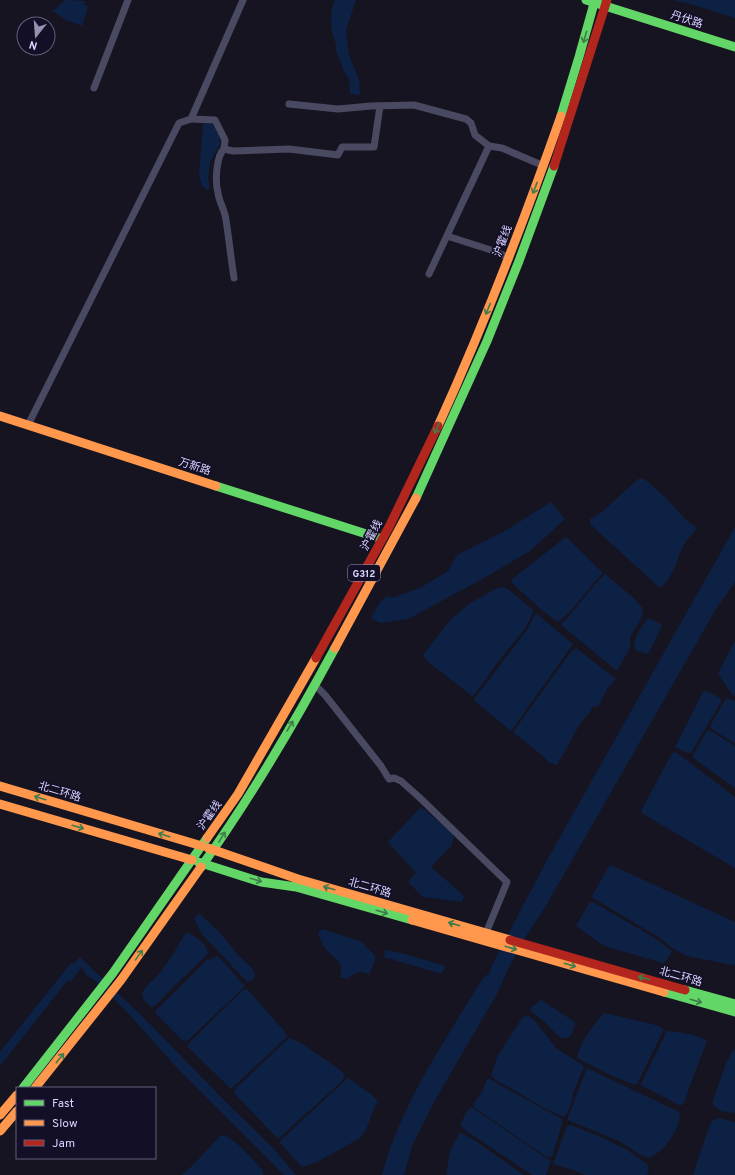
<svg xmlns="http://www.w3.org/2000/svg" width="735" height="1175" font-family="Overpass,'Noto Sans SC',sans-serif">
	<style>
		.water { fill: #0d2144 }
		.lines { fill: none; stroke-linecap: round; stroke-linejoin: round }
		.street { stroke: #4a4962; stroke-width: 7 }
		.fast { stroke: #63d668; stroke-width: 9 }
		.slow { stroke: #ff974d; stroke-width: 9 }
		.jam { stroke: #b3261e; stroke-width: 9 }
		.oneway { stroke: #3f7c4a }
		.labels { text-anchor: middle; stroke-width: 3.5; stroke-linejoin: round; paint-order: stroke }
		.shield { fill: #130f26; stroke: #9e99be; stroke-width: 1 }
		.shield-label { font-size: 10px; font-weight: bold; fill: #d9d4ff }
		.street-label { font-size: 11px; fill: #d9d4ff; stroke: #130f26 }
	</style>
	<rect width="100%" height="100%" fill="#161421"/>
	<g class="water">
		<polygon points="65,0 85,1 84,5 88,6 82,26 66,20 53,11"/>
		<path d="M335,0H356L346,30L349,55L359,80L360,95L350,94L349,79L344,71L336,51C338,44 333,39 332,32C331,21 330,10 335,0Z"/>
		<polygon points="672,0 735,0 735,18 687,3"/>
		<polygon points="203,123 212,123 220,138 220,144 210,162 208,179 210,189 207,190 202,186 199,175"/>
		<path d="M638,479H643L647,481L667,499L686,520L697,528C694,534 688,537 685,543C677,557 674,578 660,588L591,525L590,519L603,511Z"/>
		<polygon points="551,502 565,519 530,551 486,577 408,619 380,623 371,618 380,602 387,596 392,598 420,588 448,571 457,555 503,532"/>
		<path d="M735,527V582L716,609L544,909L528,933L508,969L498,992L434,1102L413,1144L404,1175H382C400,1106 443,1044 479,984L485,976L489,974L492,965L547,860Z"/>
		<path d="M566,537L603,573C587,588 576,609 558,622L543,611L512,583L511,580Z"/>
		<polygon points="605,574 635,599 643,609 641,619 630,637 630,648 617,671 561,625 562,622 565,621 597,582"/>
		<path d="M503,587L508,589L533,610C530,628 512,643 502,657C492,669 484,682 474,695L472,696L427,661L424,657V654L450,620L469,604L497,588Z"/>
		<polygon points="536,613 573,644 511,731 476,702 474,699 527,630"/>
		<path d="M648,618L662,625L650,651L647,654L635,650C632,638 641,628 648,618Z"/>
		<polygon points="735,641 735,696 732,695 718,673"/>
		<polygon points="576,648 616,679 610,686 608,687 598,707 593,706 591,711 581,722 557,765 550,763 543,756 513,732 570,653"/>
		<polygon points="704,690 720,698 721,702 691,753 687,753 675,747"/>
		<polygon points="728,698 735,701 735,744 711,728 710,726 725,700"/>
		<polygon points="709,730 735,746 735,788 692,757 707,731"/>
		<polygon points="674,752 676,752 735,797 735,868 643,814 641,811 671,755"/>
		<polygon points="421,807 454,834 452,845 431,867 464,896 462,902 423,897 408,882 416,873 388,842"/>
		<polygon points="611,865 735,922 735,964 733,965 687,956 672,948 660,938 593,898 592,896 609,866"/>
		<polygon points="593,902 653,937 672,951 666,961 663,963 604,946 576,926 589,903"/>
		<polygon points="199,913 222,935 238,955 252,968 255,975 253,980 247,982 201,933 194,918"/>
		<path d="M322,929L362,942L375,956V961L369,974C359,970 355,973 347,979L340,977C345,960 333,959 325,948C322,944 320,938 318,933Z"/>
		<path d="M186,932C194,935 208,944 208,954L171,989L155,1006L151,1007L144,1000L142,994C145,985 152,982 158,975C168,963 178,946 186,932Z"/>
		<polygon points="385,950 401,953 446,966 442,973 438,973 384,957"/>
		<polygon points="216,956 219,957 244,985 244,987 188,1040 183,1041 156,1014 156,1010 207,960 212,959"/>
		<polygon points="80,957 143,1017 223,1099 272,1147 296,1175 284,1175 178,1069 127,1012 96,981 86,975 82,967 71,981 67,981 0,1066 0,1052 71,963 73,964"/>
		<polygon points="246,989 248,990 285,1032 287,1037 231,1089 188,1047 188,1044 243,990"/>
		<path d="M541,1000L575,1022C575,1029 570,1043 560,1037C555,1034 551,1028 546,1023C541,1019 536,1015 530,1011L532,1007Z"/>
		<path d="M604,1013L656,1025L664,1029L637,1084L635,1085L610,1075L577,1058C580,1041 594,1025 604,1013Z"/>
		<path d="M527,1015L535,1021L557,1049L583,1065L584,1067L573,1093C573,1101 569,1111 564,1117L540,1106L511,1088L497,1081L491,1076L497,1057L522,1018Z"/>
		<path d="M667,1031C681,1032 696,1034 707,1041L688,1091L685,1101L682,1105H679L642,1086L641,1084Z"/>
		<polygon points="289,1038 301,1043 343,1072 344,1076 341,1082 278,1139 234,1093 236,1088"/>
		<polygon points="733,1050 735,1051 735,1113 721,1111 713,1105 713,1100 725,1066"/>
		<path d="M587,1068L679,1112C682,1122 672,1138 666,1145C662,1151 655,1154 650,1158L644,1157L619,1141L568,1120V1117Z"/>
		<path d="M348,1078L371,1094L378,1101C370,1112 370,1128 360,1138L317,1162L302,1167L280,1143L281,1140Z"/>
		<polygon points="487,1079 490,1079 538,1106 559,1117 563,1120 552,1157 547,1157 476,1109 473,1105 483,1090"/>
		<polygon points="471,1107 551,1161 546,1175 532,1175 465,1130 460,1125 467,1111"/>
		<polygon points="719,1118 735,1122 735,1175 693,1175 709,1127 712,1121"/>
		<polygon points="571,1125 601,1137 627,1150 647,1164 649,1169 647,1175 585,1175 573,1170 553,1164 567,1126"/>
		<polygon points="460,1132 477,1142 524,1175 446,1175 450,1151"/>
		<path d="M224,1135C238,1141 253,1160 263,1171V1175H182L195,1163L220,1136Z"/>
	</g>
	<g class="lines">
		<g class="street">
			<polyline points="94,88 128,0"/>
			<polyline points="289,104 338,109 371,106 414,105 466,119 471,123 475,135 489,146"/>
			<polyline points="191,119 215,120 225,140 224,149 233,151 289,149 338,155 342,147 374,147 380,106"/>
			<path d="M224,149C216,156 215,182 218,193C219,202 225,210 226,220C229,239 231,259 234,278"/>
			<polyline points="447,236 494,251 509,258"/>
			<polyline points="429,274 489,146 502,148 544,166"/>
			<polyline points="28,425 179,123 191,119 243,0"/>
			<polyline points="315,685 325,695 381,766 389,779 394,778 401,781 420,798 507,882 486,933"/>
		</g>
		<g class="fast">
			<polyline points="586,0 735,47"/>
			<polyline points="561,116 579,57 595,0"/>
			<polyline points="216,486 382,539"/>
			<polyline points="416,498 487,341 519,261 554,166"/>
			<polyline points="198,862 261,882 296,887 412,920"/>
			<path d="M201,867C250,799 295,722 335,648"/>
			<polyline points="685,990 735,1004"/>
			<polyline points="664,992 735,1012"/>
			<polyline points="23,1088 113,973 207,838"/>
		</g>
		<g class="slow">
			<polyline points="0,416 216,486"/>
			<path d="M438,426C484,325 524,221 561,116"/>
			<polyline points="335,648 416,498"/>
			<polyline points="0,786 202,846"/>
			<polyline points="0,804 192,860"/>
			<polyline points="207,838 238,794 316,658"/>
			<polyline points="208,848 298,879 510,940"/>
			<polyline points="412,920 664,992"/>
			<polyline points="35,1088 121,980 201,867"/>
			<polyline points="0,1115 17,1095"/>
			<polyline points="0,1131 17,1111"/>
		</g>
		<g class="jam">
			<polyline points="554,166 607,0"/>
			<polyline points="316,658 389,527 438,426"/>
			<polyline points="510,940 685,990"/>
		</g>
	</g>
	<defs><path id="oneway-shaft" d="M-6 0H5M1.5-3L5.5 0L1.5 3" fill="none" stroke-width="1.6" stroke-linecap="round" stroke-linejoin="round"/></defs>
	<g class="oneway">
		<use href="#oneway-shaft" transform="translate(585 37) rotate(106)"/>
		<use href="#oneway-shaft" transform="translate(535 188) rotate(111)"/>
		<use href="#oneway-shaft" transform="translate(488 309) rotate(112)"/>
		<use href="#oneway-shaft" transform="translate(437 428) rotate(115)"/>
		<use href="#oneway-shaft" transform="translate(290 726) rotate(-59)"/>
		<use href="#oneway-shaft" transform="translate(40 798) rotate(-163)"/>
		<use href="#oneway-shaft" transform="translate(78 827) rotate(16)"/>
		<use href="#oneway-shaft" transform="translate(164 835) rotate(-163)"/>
		<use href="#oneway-shaft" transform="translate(222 837) rotate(-58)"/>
		<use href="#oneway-shaft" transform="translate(256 880) rotate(16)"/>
		<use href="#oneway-shaft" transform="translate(329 888) rotate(-164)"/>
		<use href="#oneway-shaft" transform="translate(382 912) rotate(16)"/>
		<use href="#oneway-shaft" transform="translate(454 924) rotate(-164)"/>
		<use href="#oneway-shaft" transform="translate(511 948) rotate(16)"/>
		<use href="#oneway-shaft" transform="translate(139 955) rotate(-55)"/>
		<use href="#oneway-shaft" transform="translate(570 965) rotate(16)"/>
		<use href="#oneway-shaft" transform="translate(644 978) rotate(-164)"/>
		<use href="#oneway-shaft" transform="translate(696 1001) rotate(16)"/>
		<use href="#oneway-shaft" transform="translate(60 1058) rotate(-51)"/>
	</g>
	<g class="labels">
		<rect class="shield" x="348" y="565" width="32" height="16" rx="3"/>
		<g class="shield-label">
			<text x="364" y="577">G312</text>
		</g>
		<g class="street-label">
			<text transform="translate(687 19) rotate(18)" y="4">丹伏路</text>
			<text transform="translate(502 241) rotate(-69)" y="4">沪霍线</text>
			<text transform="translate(195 466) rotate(18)" y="4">万新路</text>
			<text transform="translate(371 535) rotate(-62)" y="4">沪霍线</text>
			<text transform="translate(60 791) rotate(17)" y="4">北二环路</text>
			<text transform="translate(209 815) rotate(-55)" y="4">沪霍线</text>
			<text transform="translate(370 887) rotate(16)" y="4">北二环路</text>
			<text transform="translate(681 976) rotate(16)" y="4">北二环路</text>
		</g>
	</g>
	<rect x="16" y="1087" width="140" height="72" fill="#130f26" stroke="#625e7d"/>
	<rect x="24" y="1100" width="20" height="6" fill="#63d668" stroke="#625e7d"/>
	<text x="52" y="1107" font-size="12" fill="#d9d4ff">Fast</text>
	<rect x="24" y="1120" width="20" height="6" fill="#ff974d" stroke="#625e7d"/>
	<text x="52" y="1127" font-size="12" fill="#d9d4ff">Slow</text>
	<rect x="24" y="1140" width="20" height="6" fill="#b3261e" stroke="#625e7d"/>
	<text x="52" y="1147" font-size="12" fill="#d9d4ff">Jam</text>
	<g transform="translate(36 36) rotate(197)"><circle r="19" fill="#130f26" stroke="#625e7d"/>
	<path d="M0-3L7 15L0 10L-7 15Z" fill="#9591b1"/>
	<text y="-6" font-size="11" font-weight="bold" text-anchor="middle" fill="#d9d4ff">N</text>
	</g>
</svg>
